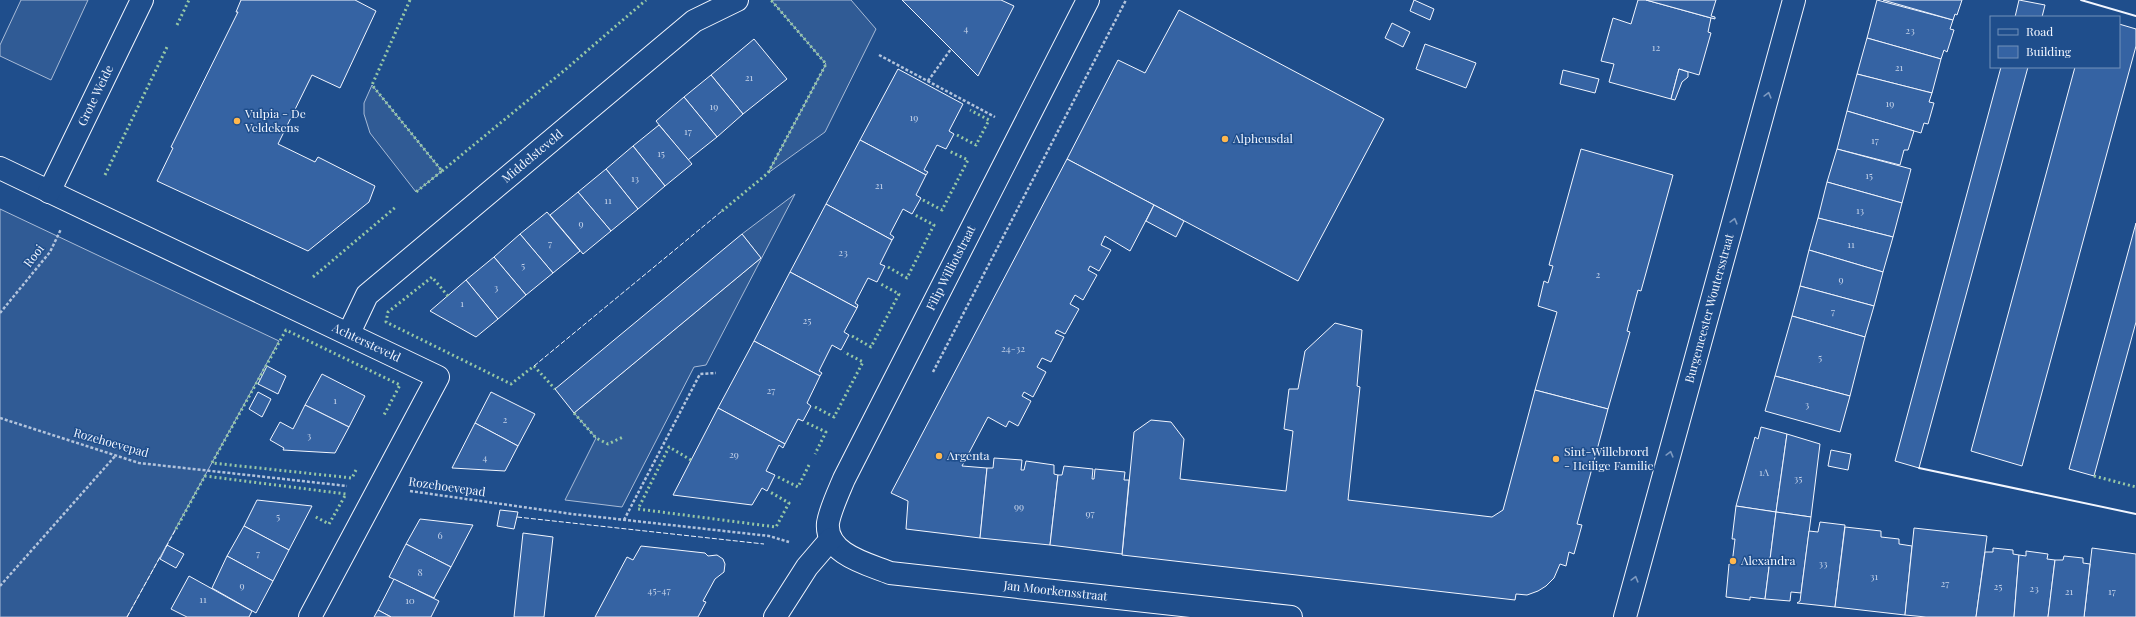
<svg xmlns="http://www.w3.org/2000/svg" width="2136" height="617" font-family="'Playfair Display',serif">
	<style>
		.built { fill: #305b95; stroke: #a8bbd7 }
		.building { fill: #3563a3; stroke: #f2f6ff }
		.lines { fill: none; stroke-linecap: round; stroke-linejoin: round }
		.minor-casing { stroke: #f2f6ff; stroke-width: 24 }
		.path { stroke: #b3c4dc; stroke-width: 2.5; stroke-dasharray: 3 2; stroke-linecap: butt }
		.minor { stroke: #1f4e8c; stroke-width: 22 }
		.hedge { stroke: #97c8a6; stroke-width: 3; stroke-dasharray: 2 3; stroke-linecap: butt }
		.fence { stroke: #f2f6ff; stroke-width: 1; stroke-dasharray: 5 2; stroke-linecap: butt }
		.wall { stroke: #f2f6ff; stroke-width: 2 }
		.oneway { stroke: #7e9ac0 }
		.poi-dot { fill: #ffb74d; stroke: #1f4e8c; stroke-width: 1.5 }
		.labels { text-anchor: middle; stroke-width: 3; stroke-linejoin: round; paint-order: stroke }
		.number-label { font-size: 10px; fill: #c3d1e8 }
		.street-label { font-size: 12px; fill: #f2f6ff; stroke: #1f4e8c }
		.poi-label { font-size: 12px; fill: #f2f6ff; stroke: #1f4e8c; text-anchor: start }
	</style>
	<rect width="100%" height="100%" fill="#1f4e8c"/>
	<g class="built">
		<polygon points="21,0 88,0 51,80 0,56 0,45"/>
		<polygon points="771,0 851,0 876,29 825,132 768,173 826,64"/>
		<polygon points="372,85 442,171 416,192 370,133 364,114 364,103"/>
		<polygon points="795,194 706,365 694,367 622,507 565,500 596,438 574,413 761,258 742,234"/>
		<polygon points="0,209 279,341 127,617 0,617"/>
	</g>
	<g class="building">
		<polygon points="241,0 355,0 376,11 340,88 312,75 278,144 315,162 318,157 375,186 369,202 308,251 157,181 173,148 171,147 238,12 236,12"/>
		<polygon points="902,0 1001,0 1014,6 978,76"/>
		<polygon points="1414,0 1434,9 1430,20 1410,11"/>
		<polygon points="1638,0 1646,0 1711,18 1708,32 1711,33 1699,75 1679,69 1671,99 1609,82 1614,64 1601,61 1613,18 1631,24"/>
		<polygon points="1646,0 1716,0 1711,16 1715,17 1715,19"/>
		<polygon points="1877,0 1953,20 1950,29 1954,30 1947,52 1944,50 1941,59 1867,38"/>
		<polygon points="1883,0 1962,0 1957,15 1955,14 1953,20"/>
		<polygon points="2019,0 2045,5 2042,17 2015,17"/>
		<polygon points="1179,10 1384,119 1298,281 1067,159 1118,60 1145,73"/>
		<polygon points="1392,23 1410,32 1403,47 1385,38"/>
		<polygon points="2119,24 2136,29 2136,46 2022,466 1971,451 2075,67 2119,67"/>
		<polygon points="1867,38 1941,59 1932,93 1857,74"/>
		<polygon points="754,39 787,79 743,114 711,75"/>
		<polygon points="1425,44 1476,63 1466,88 1416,69"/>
		<polygon points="2001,67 2028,67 1919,468 1895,461"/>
		<polygon points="898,69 963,104 949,131 954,134 946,149 937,145 924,170 928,172 926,175 860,140"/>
		<polygon points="1679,69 1688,72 1688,77 1682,82 1675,100 1671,99"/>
		<polygon points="1563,70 1599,79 1595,93 1560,84"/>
		<polygon points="1857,74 1932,93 1929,102 1934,103 1928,124 1924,123 1921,133 1847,111"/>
		<polygon points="711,75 743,114 717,137 684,97"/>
		<polygon points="684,97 717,137 688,160 656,121"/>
		<polygon points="1847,111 1914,131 1908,150 1904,150 1900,165 1837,149"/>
		<polygon points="659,125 692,164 665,186 633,146"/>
		<polygon points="860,140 926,175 916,195 921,198 912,214 903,209 890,234 894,237 892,240 826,204"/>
		<polygon points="633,146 665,186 638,209 606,169"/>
		<polygon points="1581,149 1673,175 1641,291 1638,290 1627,331 1630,332 1608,409 1535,390 1557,312 1538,306 1544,281 1548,283 1553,266 1549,265"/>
		<polygon points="1837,149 1911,169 1902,203 1827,182"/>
		<polygon points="1067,159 1154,205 1130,251 1105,236 1101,245 1111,250 1099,271 1090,266 1088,270 1097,275 1083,300 1075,295 1070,304 1079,309 1065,334 1057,330 1055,333 1064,337 1051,362 1042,358 1037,367 1046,372 1033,397 1024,392 1022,396 1031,401 1018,426 1009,421 1006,427 988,417 962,466 987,468 980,538 906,529 908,501 891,493"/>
		<polygon points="606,169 638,209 611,231 578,192"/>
		<polygon points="1827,182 1902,203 1893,237 1818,218"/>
		<polygon points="578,192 611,231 583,254 550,215"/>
		<polygon points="826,204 892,240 880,264 885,266 877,282 868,278 855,303 858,305 857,308 790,272"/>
		<polygon points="1154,205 1184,221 1176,237 1146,221"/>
		<polygon points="547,212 580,251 553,273 520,234"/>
		<polygon points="1818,218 1893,237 1883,272 1809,250"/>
		<polygon points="2136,223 2136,322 2094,476 2069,469"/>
		<polygon points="520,234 553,273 526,295 494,257"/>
		<polygon points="742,234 761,258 574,413 555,389"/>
		<polygon points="1809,250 1883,272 1874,306 1800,286"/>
		<polygon points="494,257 526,295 498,319 466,280"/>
		<polygon points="790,272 857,308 844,332 849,335 841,350 832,345 819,371 822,373 820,376 754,341"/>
		<polygon points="466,280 498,319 476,337 430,311"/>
		<polygon points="1800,286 1874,306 1865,337 1792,316"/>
		<polygon points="1792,316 1865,337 1850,396 1775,376"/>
		<polygon points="1335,323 1362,330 1357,386 1360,387 1348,500 1492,517 1503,510 1535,390 1608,409 1577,524 1582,525 1574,554 1569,552 1566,566 1560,564 1554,578 1546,586 1538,591 1527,595 1516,594 1515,600 1122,555 1134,432 1151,420 1171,422 1184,439 1180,479 1286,491 1293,431 1284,429 1289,389 1298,389 1305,351"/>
		<polygon points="754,341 820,376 807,403 811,406 803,421 798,419 785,444 718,408"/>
		<polygon points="267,366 286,376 278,394 258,384"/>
		<polygon points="322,374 365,396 349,427 305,405"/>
		<polygon points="1775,376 1850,396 1840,432 1765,411"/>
		<polygon points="258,392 271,399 262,417 249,409"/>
		<polygon points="491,392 535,414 518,446 475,423"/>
		<polygon points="305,405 349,427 335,453 283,450 284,448 270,440 280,422 293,429"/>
		<polygon points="718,408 785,444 783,448 779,445 766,471 775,475 767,491 762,488 752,505 673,495"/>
		<polygon points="475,423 518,446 505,471 452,468"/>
		<polygon points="1761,427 1787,434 1776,512 1736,506 1755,437 1758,439"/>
		<polygon points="1787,434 1820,444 1811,517 1776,512"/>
		<polygon points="1831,450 1851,454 1848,470 1828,466"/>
		<polygon points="994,458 1022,460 1021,470 1024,470 1026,461 1054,465 1054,474 1058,475 1050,545 980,538 987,468 993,468"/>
		<polygon points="1064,466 1093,469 1092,479 1094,479 1095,469 1125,472 1124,480 1129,480 1122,554 1050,545 1058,475 1062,475"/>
		<polygon points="257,500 312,506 289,550 244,526"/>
		<polygon points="1736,506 1776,512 1765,599 1750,597 1750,600 1726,597 1729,564 1732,564 1735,539 1732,539"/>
		<polygon points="500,510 518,512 514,529 497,526"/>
		<polygon points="1776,512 1811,517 1801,593 1791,592 1790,601 1765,599"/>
		<polygon points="420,519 473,525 451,567 406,544"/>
		<polygon points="1820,522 1845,525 1835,607 1797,603 1800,601 1809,531 1818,532"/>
		<polygon points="244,526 289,550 273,581 227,556"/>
		<polygon points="1845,527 1881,531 1881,537 1899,539 1899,544 1912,546 1905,615 1835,607"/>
		<polygon points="1914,528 1987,536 1976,617 1926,617 1905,615"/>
		<polygon points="523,533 553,537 544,617 514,617"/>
		<polygon points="406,544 451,567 434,598 389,577"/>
		<polygon points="167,545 184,554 176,568 160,559"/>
		<polygon points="641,546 705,553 708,556 717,555 723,559 725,564 724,572 715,579 703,601 706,602 698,617 595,617 627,557 633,560"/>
		<polygon points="1993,548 2013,550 2013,554 2019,555 2014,617 1976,617 1985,552 1993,552"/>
		<polygon points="2092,548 2136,554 2136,617 2084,617"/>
		<polygon points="2026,551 2048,554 2047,559 2055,560 2048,617 2014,617 2019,555 2026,556"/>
		<polygon points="227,556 273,581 256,613 212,588"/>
		<polygon points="2064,556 2083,558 2083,563 2090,564 2084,617 2048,617 2055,560 2063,560"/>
		<polygon points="189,576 252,611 249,617 187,617 171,609"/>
		<polygon points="394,579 439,601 431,617 391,617 378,610"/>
		<polygon points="378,610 391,617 374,617"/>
	</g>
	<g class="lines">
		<g class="minor-casing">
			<g id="minor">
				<path id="s1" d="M1088,0L844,479C839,491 830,510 828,523C825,554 868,564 890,573L1291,617"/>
				<path id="s2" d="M0,168L438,377L310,617"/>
				<path id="s3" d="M49,192L142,0"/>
				<path id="s4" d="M349,333L367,295L694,21L737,0"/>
				<polyline points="775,617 807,567 831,539"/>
				<path id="s5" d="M1625,617L1794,0"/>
			</g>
		</g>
		<g class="path">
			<polyline points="879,55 995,117"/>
			<polyline points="928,81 951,49"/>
			<polyline points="0,313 50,252 61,229"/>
			<polyline points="933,372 1126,0"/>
			<polyline points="0,418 139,463 347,486"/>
			<polyline points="410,491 572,514 769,536 789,542"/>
			<polyline points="624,520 700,374 716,373"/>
			<polyline points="0,586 116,455"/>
		</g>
		<use href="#minor" class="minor"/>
		<g class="hedge">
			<polyline points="410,0 372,85 442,171 416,192"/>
			<polyline points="177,25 189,0"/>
			<polyline points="957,135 976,145 989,120 970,110"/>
			<polyline points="442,171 566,69 646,0"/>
			<polyline points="105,175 168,45"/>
			<polyline points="923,200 942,210 968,160 949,151"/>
			<polyline points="722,211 768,173 826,64 771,0"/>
			<polyline points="888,267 907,278 934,225 915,215"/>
			<polyline points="313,277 397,206"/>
			<polyline points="448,296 432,277 388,312 386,322 511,384 534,366 555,389"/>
			<polyline points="852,336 871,347 899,294 879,283"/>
			<polyline points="815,407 834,417 863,362 844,352"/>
			<polyline points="574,413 596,438 608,444 623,437"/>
			<polyline points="807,423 826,432 815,454"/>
			<polyline points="691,460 669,447 638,509 776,527 789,503 770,492"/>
			<polyline points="356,470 352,478 212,463 286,330 400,385 384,415"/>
			<polyline points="2094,476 2136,487"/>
			<polyline points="778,477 798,487 809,465"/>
			<polyline points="176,529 205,476 346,494 329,524 314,516"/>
		</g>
		<g class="fence">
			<polyline points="534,366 722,211"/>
			<polyline points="517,517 764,544"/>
			<polyline points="166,547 176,529"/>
			<polyline points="127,617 160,557"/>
		</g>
		<g class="wall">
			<polyline points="2081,0 2136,16"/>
			<polyline points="1919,468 2136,514"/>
		</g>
	</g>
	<defs><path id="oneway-chevron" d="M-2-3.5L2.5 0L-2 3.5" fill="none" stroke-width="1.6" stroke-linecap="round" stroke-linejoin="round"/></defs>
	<g class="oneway">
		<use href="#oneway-chevron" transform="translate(1768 95) rotate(-75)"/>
		<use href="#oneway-chevron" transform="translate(1734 221) rotate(-75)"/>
		<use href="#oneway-chevron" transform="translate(1670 454) rotate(-75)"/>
		<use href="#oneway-chevron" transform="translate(1635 579) rotate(-75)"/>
	</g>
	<g class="poi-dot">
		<circle cx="237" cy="121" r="4"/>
		<circle cx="1225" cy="139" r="4"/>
		<circle cx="939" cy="456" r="4"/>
		<circle cx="1556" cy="459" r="4"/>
		<circle cx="1733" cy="561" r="4"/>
	</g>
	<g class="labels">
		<g class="number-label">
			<text x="966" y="32">4</text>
			<text x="1910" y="34">23</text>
			<text x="1656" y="51">12</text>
			<text x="1899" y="71">21</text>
			<text x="749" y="81">21</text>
			<text x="1890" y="107">19</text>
			<text x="714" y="110">19</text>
			<text x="914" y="121">19</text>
			<text x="688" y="135">17</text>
			<text x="1875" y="144">17</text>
			<text x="661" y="157">15</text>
			<text x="1869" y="179">15</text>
			<text x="635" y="182">13</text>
			<text x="879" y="189">21</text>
			<text x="608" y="204">11</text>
			<text x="1860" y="214">13</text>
			<text x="581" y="227">9</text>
			<text x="550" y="247">7</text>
			<text x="1851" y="248">11</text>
			<text x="843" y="256">23</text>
			<text x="523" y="269">5</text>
			<text x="1598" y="278">2</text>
			<text x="1841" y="283">9</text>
			<text x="496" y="291">3</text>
			<text x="462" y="307">1</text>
			<text x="1833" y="315">7</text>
			<text x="807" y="324">25</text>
			<text x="1013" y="352">24-32</text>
			<text x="1820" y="361">5</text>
			<text x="771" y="394">27</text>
			<text x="335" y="404">1</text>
			<text x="1807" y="408">3</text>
			<text x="505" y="423">2</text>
			<text x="309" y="439">3</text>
			<text x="734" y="458">29</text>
			<text x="485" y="461">4</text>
			<text x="1764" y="476">1A</text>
			<text x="1798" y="482">35</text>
			<text x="1019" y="510">99</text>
			<text x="1090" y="517">97</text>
			<text x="278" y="520">5</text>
			<text x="440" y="539">6</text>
			<text x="258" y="557">7</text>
			<text x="1823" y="567">33</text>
			<text x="420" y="576">8</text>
			<text x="1874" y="580">31</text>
			<text x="1945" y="587">27</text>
			<text x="242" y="589">9</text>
			<text x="1998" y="590">25</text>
			<text x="2034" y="592">23</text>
			<text x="659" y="594">45-47</text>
			<text x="2069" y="595">21</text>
			<text x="2112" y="595">17</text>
			<text x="203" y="603">11</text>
			<text x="410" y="604">10</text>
		</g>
		<g class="street-label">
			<text dy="4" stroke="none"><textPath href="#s3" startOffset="107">Grote Weide</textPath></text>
			<text dy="4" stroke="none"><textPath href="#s4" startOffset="258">Middelsteveld</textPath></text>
			<text transform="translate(34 256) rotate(-53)" y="4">Rooi</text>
			<text transform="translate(951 268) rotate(-63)" y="4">Filip Williotstraat</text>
			<text dy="4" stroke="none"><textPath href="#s5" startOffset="320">Burgemeester Woutersstraat</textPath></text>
			<text dy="4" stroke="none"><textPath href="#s2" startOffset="406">Achtersteveld</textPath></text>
			<text transform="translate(111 443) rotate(16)" y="4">Rozehoevepad</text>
			<text transform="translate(447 487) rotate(8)" y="4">Rozehoevepad</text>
			<text dy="4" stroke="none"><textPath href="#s1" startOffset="837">Jan Moorkensstraat</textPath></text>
		</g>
		<g class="poi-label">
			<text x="245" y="118">Vulpia - De<tspan x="245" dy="14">Veldekens</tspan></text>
			<text x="1233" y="143">Alpheusdal</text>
			<text x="1564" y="456">Sint-Willebrord<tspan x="1564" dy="14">- Heilige Familie</tspan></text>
			<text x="947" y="460">Argenta</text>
			<text x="1741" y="565">Alexandra</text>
		</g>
	</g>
	<rect x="1990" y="16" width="130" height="52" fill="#1f4e8c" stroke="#7391ba"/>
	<rect x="1998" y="29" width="20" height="6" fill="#1f4e8c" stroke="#7391ba"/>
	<text x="2026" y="36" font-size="12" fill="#f2f6ff">Road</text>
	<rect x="1998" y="46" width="20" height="12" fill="#3563a3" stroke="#7391ba"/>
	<text x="2026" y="56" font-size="12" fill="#f2f6ff">Building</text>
</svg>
